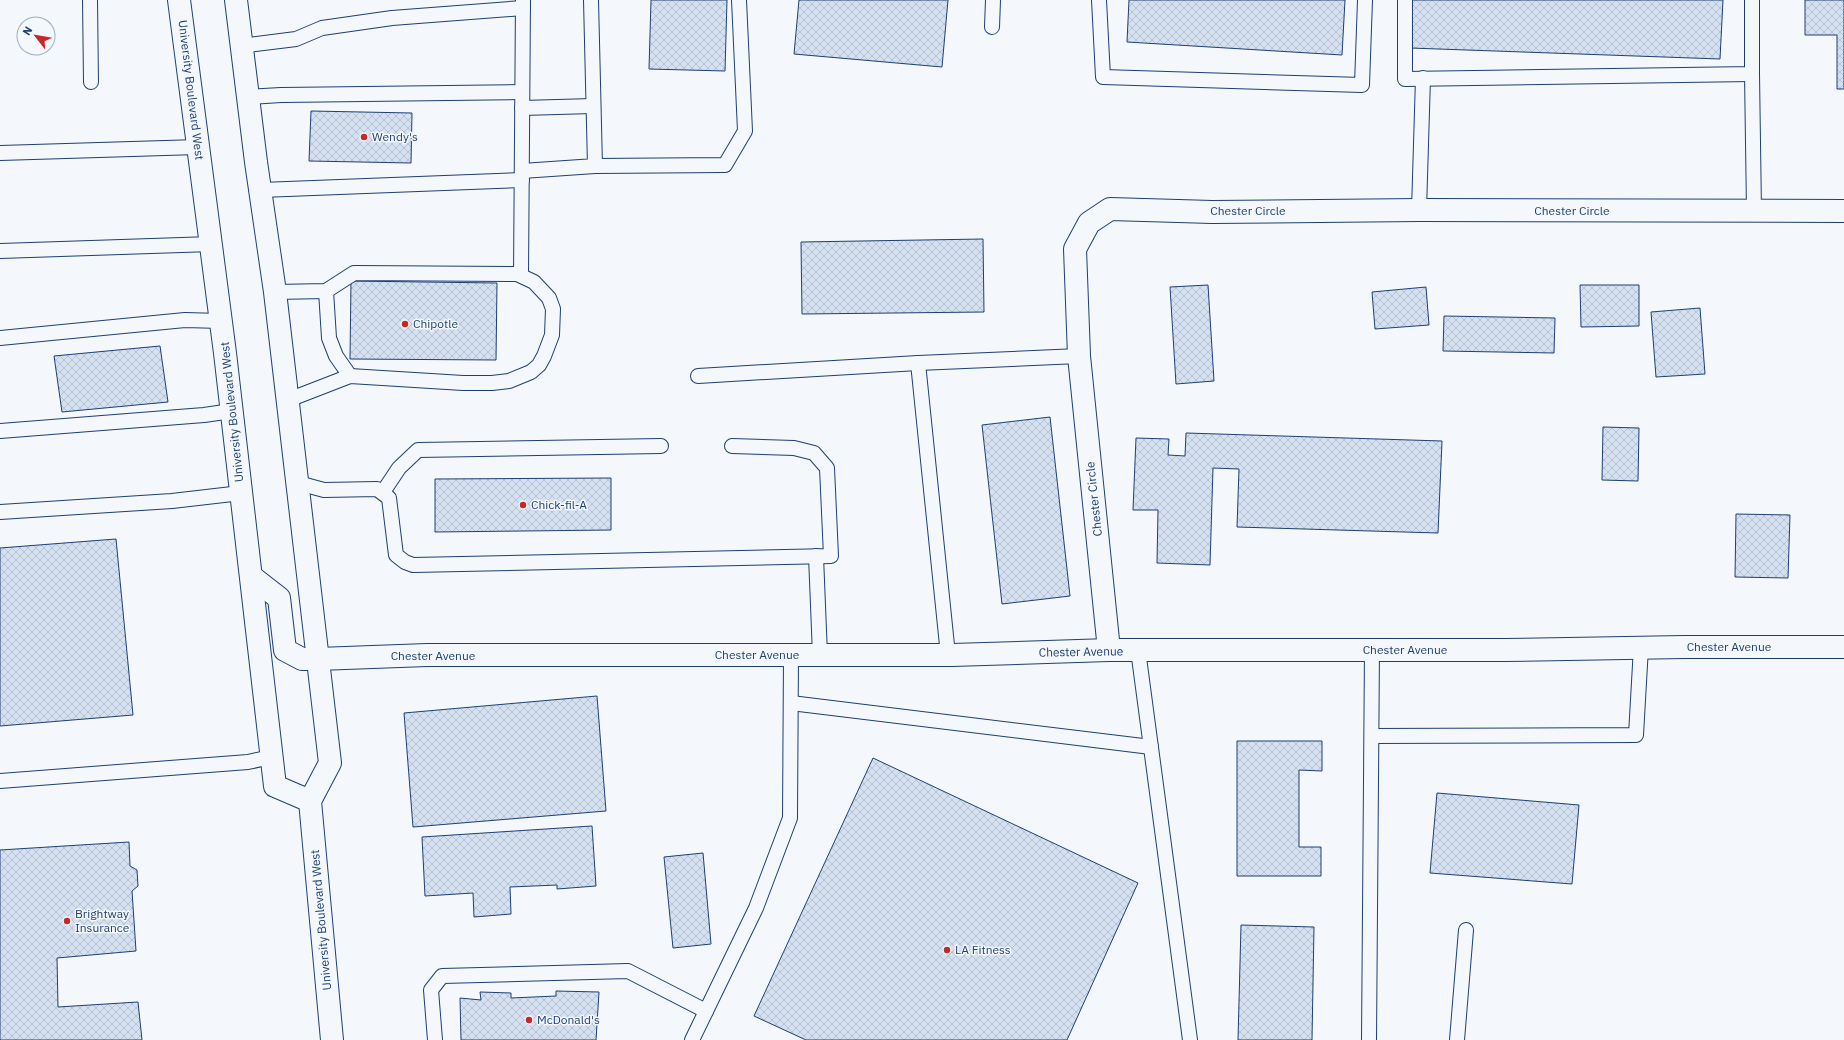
<svg xmlns="http://www.w3.org/2000/svg" width="1844" height="1040" font-family="'IBM Plex Sans',sans-serif">
	<style>
		.building { fill: url(#building-cross-hatch); stroke: #1d3f73 }
		.lines { fill: none; stroke-linecap: round; stroke-linejoin: round }
		.lane-casing { stroke: #1d3f73; stroke-width: 16 }
		.street-casing { stroke: #1d3f73; stroke-width: 24 }
		.primary-casing { stroke: #1d3f73; stroke-width: 24 }
		.lane { stroke: #f4f7fb; stroke-width: 14 }
		.street { stroke: #f4f7fb; stroke-width: 22 }
		.primary { stroke: #f4f7fb; stroke-width: 22 }
		.poi-dot { fill: #c62828; stroke: #f4f7fb; stroke-width: 1.5 }
		.labels { text-anchor: middle; stroke-width: 3; stroke-linejoin: round; paint-order: stroke }
		.street-label { font-size: 12px; fill: #1d3f73; stroke: #f4f7fb }
		.poi-label { font-size: 12px; fill: #1d3f73; stroke: #f4f7fb; text-anchor: start }
	</style>
	<defs>
		<pattern id="building-cross-hatch" width="8" height="8" patternUnits="userSpaceOnUse"><rect width="8" height="8" fill="#d5e0f0"/><path d="M0 0l8 8M0 8l8-8" fill="none" stroke="#b6c1d1"/></pattern>
	</defs>
	<rect width="100%" height="100%" fill="#f4f7fb"/>
	<g class="building">
		<polygon points="651,0 727,0 725,71 649,69"/>
		<polygon points="799,0 948,0 942,67 794,54"/>
		<polygon points="1129,0 1345,0 1342,55 1127,42"/>
		<polygon points="1412,0 1723,0 1720,59 1410,48"/>
		<polygon points="1805,0 1844,0 1844,89 1837,89 1837,35 1805,35"/>
		<polygon points="311,111 412,113 411,163 309,161"/>
		<polygon points="983,239 984,312 802,314 801,242"/>
		<polygon points="351,281 497,283 496,360 350,359"/>
		<polygon points="1208,285 1214,381 1176,384 1170,287"/>
		<polygon points="1580,285 1639,285 1639,326 1581,327"/>
		<polygon points="1426,287 1429,325 1375,329 1372,292"/>
		<polygon points="1700,308 1705,374 1656,377 1651,312"/>
		<polygon points="1444,316 1555,318 1554,353 1443,351"/>
		<polygon points="160,346 168,402 62,412 54,356"/>
		<polygon points="1050,417 1070,596 1002,604 982,425"/>
		<polygon points="1603,427 1639,428 1638,481 1602,480"/>
		<polygon points="1186,433 1442,441 1438,533 1237,527 1239,469 1213,468 1210,565 1157,563 1158,510 1133,510 1136,438 1169,439 1168,455 1185,456"/>
		<polygon points="611,478 611,530 435,532 435,479"/>
		<polygon points="1736,514 1790,515 1788,578 1735,577"/>
		<polygon points="116,539 133,715 0,726 0,548"/>
		<polygon points="597,696 606,811 413,827 404,713"/>
		<polygon points="1237,741 1322,741 1322,771 1299,770 1299,847 1321,847 1321,876 1237,876"/>
		<polygon points="873,758 1138,883 1067,1040 806,1040 754,1016"/>
		<polygon points="1437,793 1579,805 1572,884 1430,873"/>
		<polygon points="592,826 596,886 557,889 557,885 510,887 511,914 474,917 473,893 425,896 422,837"/>
		<polygon points="129,842 130,866 137,870 138,886 132,891 136,951 57,958 58,1007 138,1002 142,1040 0,1040 0,850"/>
		<polygon points="703,853 711,944 673,948 664,857"/>
		<polygon points="1241,925 1314,927 1312,1040 1238,1040"/>
		<polygon points="556,991 599,992 596,1040 461,1040 460,998 481,1000 480,992 511,993 511,998 556,996"/>
	</g>
	<g class="lines">
		<g class="lane-casing">
			<g id="lane">
				<polyline points="90,0 91,82"/>
				<polyline points="1099,0 1103,77 1362,85 1365,0"/>
				<polyline points="1405,0 1405,79 1752,74 1752,0"/>
				<polyline points="992,27 993,0"/>
				<polyline points="240,46 296,39 322,28 392,18 523,8"/>
				<polyline points="1752,74 1754,211"/>
				<polyline points="248,97 281,95 522,92"/>
				<polyline points="522,108 593,106"/>
				<polyline points="0,153 198,147"/>
				<polyline points="595,166 725,165 745,131 739,0"/>
				<polyline points="522,171 595,166 591,0"/>
				<polyline points="261,190 522,180"/>
				<polyline points="1419,210 1423,78"/>
				<polyline points="0,251 212,244"/>
				<polyline points="521,275 523,0"/>
				<polyline points="326,291 329,338 336,356 350,376"/>
				<polyline points="275,292 326,291 354,273 517,274 534,282 549,298 553,309 552,335 544,356 539,365 531,372 509,381 492,383 463,383 350,376 288,400"/>
				<polyline points="0,338 185,320 221,321"/>
				<polyline points="918,363 948,655"/>
				<polyline points="698,376 918,363 1079,356"/>
				<polyline points="0,431 204,415 232,411"/>
				<polyline points="298,483 324,490 377,489 389,498 396,555 405,562 413,565 831,556 827,468 814,453 794,448 732,446"/>
				<polyline points="383,492 399,468 418,450 661,446"/>
				<polyline points="0,512 172,501 241,493"/>
				<polyline points="816,556 820,655"/>
				<polyline points="1138,650 1190,1040"/>
				<polyline points="791,703 1151,747"/>
				<polyline points="1372,736 1636,735 1641,647"/>
				<polyline points="0,781 248,762 271,757"/>
				<polyline points="435,1040 431,990 442,976 628,971 706,1011"/>
				<polyline points="692,1040 756,908 790,818 791,656"/>
				<polyline points="1369,1040 1372,650"/>
				<polyline points="1457,1040 1466,930"/>
			</g>
		</g>
		<g class="street-casing">
			<g id="street">
				<polyline points="1109,650 1079,356 1075,249 1089,223 1110,209 1212,212 1419,210 1844,211"/>
				<polyline points="318,659 427,655 952,655 1109,650 1504,650 1684,647 1844,647"/>
			</g>
		</g>
		<g class="primary-casing">
			<g id="primary">
				<polyline points="179,0 225,353 275,786 310,801"/>
				<polyline points="236,0 256,162 275,292 330,763 310,801 332,1040"/>
				<polyline points="252,577 279,598 285,650 302,659 318,659"/>
			</g>
		</g>
		<use href="#lane" class="lane"/>
		<use href="#street" class="street"/>
		<use href="#primary" class="primary"/>
	</g>
	<g class="poi-dot">
		<circle cx="364" cy="137" r="4"/>
		<circle cx="405" cy="324" r="4"/>
		<circle cx="523" cy="505" r="4"/>
		<circle cx="67" cy="921" r="4"/>
		<circle cx="947" cy="950" r="4"/>
		<circle cx="529" cy="1020" r="4"/>
	</g>
	<g class="labels">
		<g class="street-label">
			<text transform="translate(191 90) rotate(83)" y="4">University Boulevard West</text>
			<text x="1248" y="215">Chester Circle</text>
			<text x="1572" y="215">Chester Circle</text>
			<text transform="translate(232 412) rotate(-96)" y="4">University Boulevard West</text>
			<text transform="translate(1094 499) rotate(-96)" y="4">Chester Circle</text>
			<text x="1729" y="651">Chester Avenue</text>
			<text x="1405" y="654">Chester Avenue</text>
			<text transform="translate(1081 652) rotate(-1)" y="4">Chester Avenue</text>
			<text x="757" y="659">Chester Avenue</text>
			<text x="433" y="660">Chester Avenue</text>
			<text transform="translate(321 920) rotate(-95)" y="4">University Boulevard West</text>
		</g>
		<g class="poi-label">
			<text x="372" y="141">Wendy's</text>
			<text x="413" y="328">Chipotle</text>
			<text x="531" y="509">Chick-fil-A</text>
			<text x="75" y="918">Brightway<tspan x="75" dy="14">Insurance</tspan></text>
			<text x="955" y="954">LA Fitness</text>
			<text x="537" y="1024">McDonald's</text>
		</g>
	</g>
	<g transform="translate(36 36) rotate(301)"><circle r="19" fill="#f4f7fb" stroke="#9eadc5"/>
	<path d="M0-3L7 15L0 10L-7 15Z" fill="#c62828"/>
	<text y="-6" font-size="11" font-weight="bold" text-anchor="middle" fill="#1d3f73">N</text>
	</g>
</svg>
